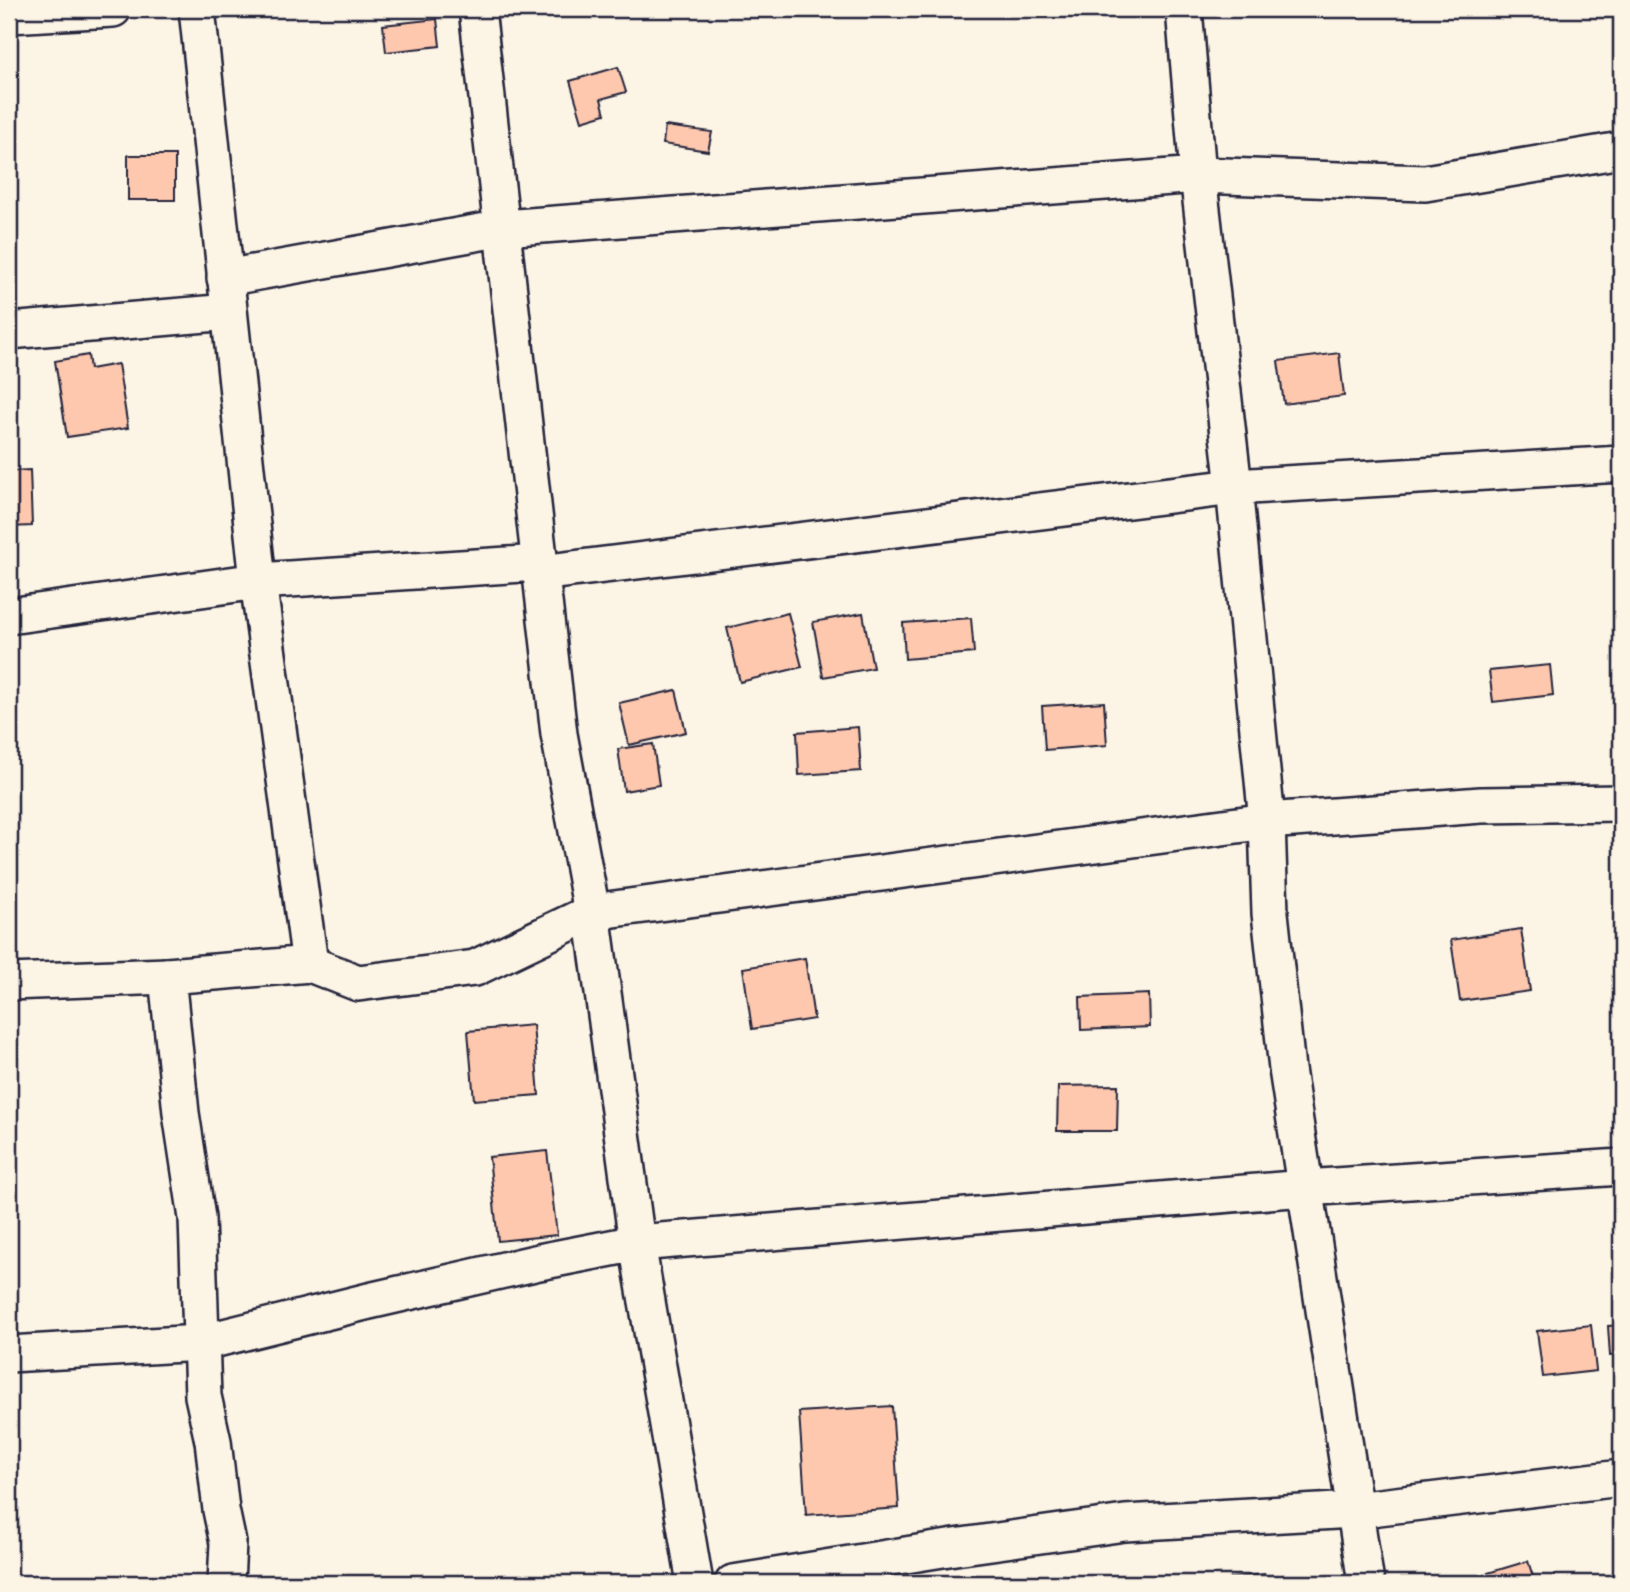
<svg xmlns="http://www.w3.org/2000/svg" width="1630" height="1592" font-family="'Balsamiq Sans',sans-serif">
	<style>
		.building { fill: #fdc8ae; stroke: #22223b; stroke-width: 2 }
		.lines { fill: none; stroke-linecap: round; stroke-linejoin: round }
		.street-casing { stroke: #22223b; stroke-width: 40 }
		.street { stroke: #fcf5e5; stroke-width: 35 }
	</style>
	<rect width="100%" height="100%" fill="#fcf5e5"/>
	<filter id="ink" filterUnits="userSpaceOnUse"><feTurbulence type="fractalNoise" baseFrequency=".0143" numOctaves="2"/><feDisplacementMap in="SourceGraphic" scale="14" xChannelSelector="R" yChannelSelector="G"/><feConvolveMatrix kernelMatrix="1 2 1 2 8 2 1 2 1" color-interpolation-filters="sRGB"/></filter>
	<g filter="url(#ink)">
		<g class="building">
			<polygon points="437,19 440,46 386,52 383,25"/>
			<polygon points="618,67 626,92 601,99 605,114 582,121 570,81"/>
			<polygon points="665,126 712,132 708,151 663,144"/>
			<rect x="128" y="155" width="47" height="45"/>
			<rect x="9" y="213" width="3" height="44"/>
			<polygon points="1339,353 1344,396 1284,404 1278,361"/>
			<polygon points="88,355 90,369 118,364 128,428 67,437 55,361"/>
			<polygon points="30,470 32,526 9,527 9,471"/>
			<polygon points="788,613 802,667 740,682 727,628"/>
			<polygon points="863,613 873,668 823,677 813,622"/>
			<polygon points="971,618 974,653 905,659 903,623"/>
			<polygon points="1550,665 1553,695 1493,702 1489,671"/>
			<polygon points="676,690 686,732 629,745 619,703"/>
			<polygon points="1104,702 1107,745 1045,750 1042,706"/>
			<polygon points="858,727 861,771 799,775 797,732"/>
			<polygon points="653,744 659,785 624,791 618,749"/>
			<polygon points="1521,929 1530,991 1460,1001 1451,940"/>
			<polygon points="805,958 814,1019 752,1029 743,968"/>
			<polygon points="1149,994 1150,1027 1081,1030 1080,997"/>
			<polygon points="533,1025 539,1095 474,1100 468,1031"/>
			<polygon points="1118,1085 1117,1131 1057,1131 1058,1086"/>
			<polygon points="547,1151 557,1235 498,1241 489,1157"/>
			<polygon points="1591,1325 1596,1371 1543,1377 1537,1331"/>
			<polygon points="1621,1325 1621,1355 1610,1356 1608,1326"/>
			<polygon points="892,1406 899,1508 806,1515 799,1412"/>
			<polygon points="1528,1561 1535,1583 1491,1583 1488,1573"/>
			<polygon points="1265,1574 1266,1583 1231,1583 1230,1578"/>
		</g>
		<g class="lines">
			<g class="street-casing">
				<g id="street">
					<polyline points="197,9 258,581 310,964"/>
					<polyline points="477,9 559,734 592,912 637,1243 695,1583"/>
					<polyline points="1184,9 1198,175 1234,487 1267,821 1270,913 1287,1069 1366,1583"/>
					<polyline points="9,15 113,9"/>
					<polyline points="225,278 503,228 1198,175 1425,183 1621,150"/>
					<polyline points="9,331 229,312"/>
					<polyline points="540,573 1234,487 1621,464"/>
					<polyline points="9,616 258,581 540,563"/>
					<polyline points="9,982 167,976"/>
					<polyline points="9,1354 200,1343 369,1301 539,1262 637,1243 1305,1188 1621,1167"/>
					<polyline points="226,1583 228,1543 221,1510 213,1441 203,1396 197,1218 181,1113 167,976 310,964 358,983 475,968 592,912 1267,821 1481,805 1621,803"/>
					<polyline points="733,1583 955,1547 1125,1523 1354,1510 1621,1478"/>
				</g>
			</g>
			<use href="#street" class="street"/>
		</g>
	</g>
	<rect width="1630" height="1592" fill="none" stroke="#fcf5e5" stroke-width="35"/>
	<rect x="18" y="18" width="1595" height="1557" fill="none" stroke="#22223b" stroke-width="2.5" filter="url(#ink)"/>
</svg>
